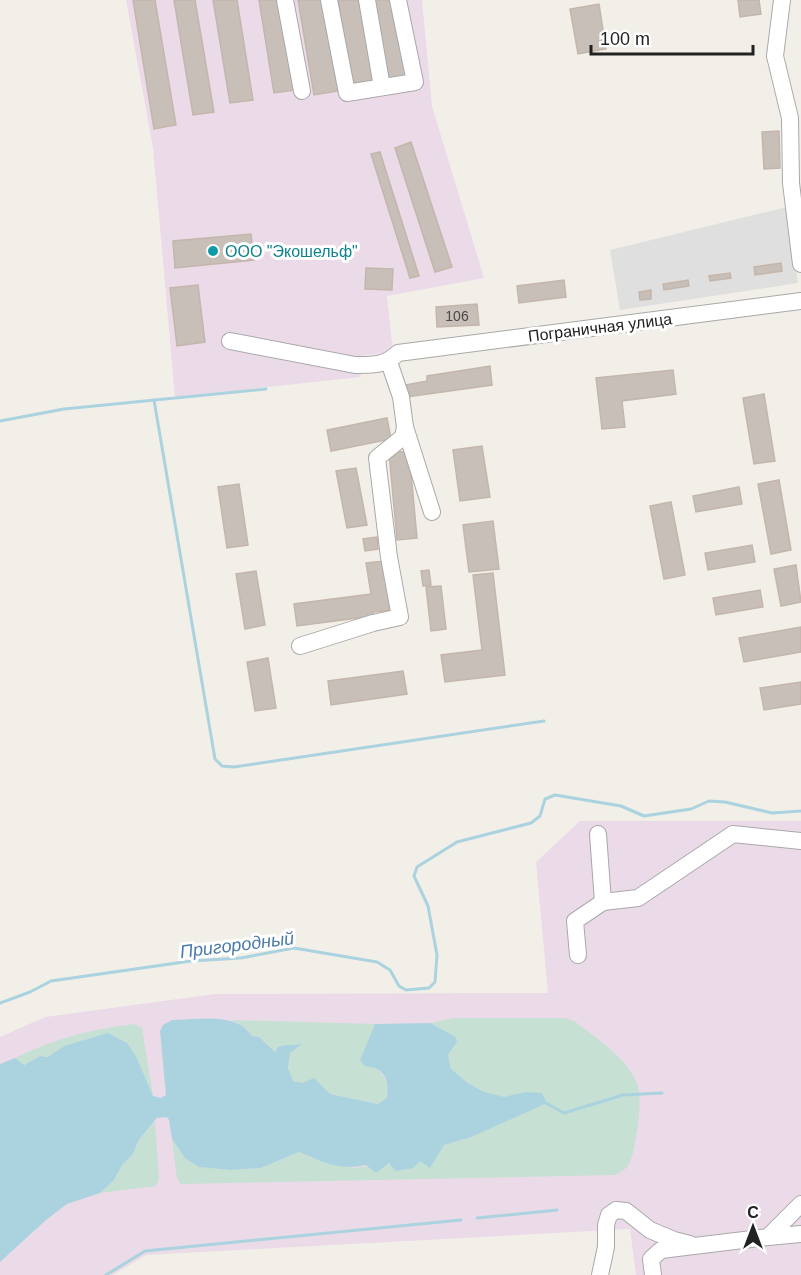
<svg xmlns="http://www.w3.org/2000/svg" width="801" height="1275" font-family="Arial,sans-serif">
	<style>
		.residential { fill: #e0dfdf }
		.industrial { fill: #ebdbe8 }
		.wetland { fill: #c6e0d4 }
		.water { fill: #aad3df }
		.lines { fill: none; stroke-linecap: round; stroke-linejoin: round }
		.stream { stroke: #aad3df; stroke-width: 3 }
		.building { fill: #c7bfb8; stroke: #c4b6ab; stroke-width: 1.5 }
		.minor-casing { stroke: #a9a9a9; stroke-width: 18 }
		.minor { stroke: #fff; stroke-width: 16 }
		.culture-dot { fill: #0f9aa8; stroke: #fff; stroke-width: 2 }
		.labels { text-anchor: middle; stroke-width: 6; stroke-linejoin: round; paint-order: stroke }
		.number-label { font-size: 14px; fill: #4b4948 }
		.culture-label { font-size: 16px; fill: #0d838f; stroke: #fff; text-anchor: start }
		.street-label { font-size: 16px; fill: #222; stroke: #fff }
		.water-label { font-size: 18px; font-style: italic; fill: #4a7aab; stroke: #fff }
	</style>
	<rect width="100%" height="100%" fill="#f2efe9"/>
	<polygon class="residential" points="787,207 798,283 620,310 610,250"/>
	<g class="industrial">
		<polygon points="126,0 422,0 432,106 484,278 387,296 393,352 359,356 361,377 175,397 153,148"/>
		<polygon points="580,821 801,821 801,1275 636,1275 630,1229 146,1255 113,1275 0,1275 0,1037 45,1017 215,994 548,993 536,862"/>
	</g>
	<g class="wetland">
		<path d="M454,1018H565L574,1021C595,1037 635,1063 639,1091C641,1108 638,1126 635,1142C632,1158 631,1169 615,1175L181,1184L177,1179L172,1139L185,1158L200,1167L230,1170L261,1168L299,1152L315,1159L353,1168L420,1161L430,1167L444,1145L471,1137L526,1092C519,1094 513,1096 507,1097C486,1099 466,1081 451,1069L448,1055L457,1042L456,1037L430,1023Z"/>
		<path d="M232,1020L375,1024L360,1060C380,1070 389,1074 387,1098L379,1104L330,1094L293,1081L288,1068L290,1053L300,1045C293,1047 286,1045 278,1047L275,1052L259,1037L252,1036L248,1030Z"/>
		<path d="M134,1024L142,1028L153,1096L136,1056L127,1043L64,1046L48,1057L40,1056L23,1065L15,1058C57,1038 88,1030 134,1024Z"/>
		<polygon points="155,1122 159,1179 156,1186 100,1193 114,1180 122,1165 133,1154 138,1141"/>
	</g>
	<path class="water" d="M172,1020C197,1020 236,1011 252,1036L259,1037L275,1052L278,1047C286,1044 294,1046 302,1044L290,1053L288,1068L293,1081L302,1083L314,1078L330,1094L378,1104L387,1098C389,1079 385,1068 365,1066L360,1060L375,1024L430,1023L456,1037L457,1042L448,1055L451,1069L468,1083L484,1092L504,1097L526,1092L542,1093L547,1103L471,1137L444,1145L430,1168L420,1161L413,1168L396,1171L389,1163L376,1173L366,1165C339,1171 323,1162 299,1152L261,1168L230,1170L199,1167L185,1158L172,1139L169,1120L167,1117L157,1118L138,1141L133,1154L122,1165L114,1180L100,1193L67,1204L46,1220L0,1262V1064L15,1058L24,1065L40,1056L48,1057L64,1046L108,1033L127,1043L136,1056L153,1096L161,1098L166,1095L160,1031L163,1025Z"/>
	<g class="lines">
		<g class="stream">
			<polyline points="154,400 215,759 222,766 234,767 544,721"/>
			<polyline points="0,421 64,409 266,389"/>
			<polyline points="0,1003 30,992 51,981 191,961 241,958 294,948 377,962 390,970 399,986 406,990 429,988 435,982 437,955 428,906 414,876 417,867 457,842 531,823 540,816 545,799 555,795 621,806 644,816 691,809 709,801 725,802 772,813 801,811"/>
			<polyline points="544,1102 564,1113 623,1095 662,1093"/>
			<polyline points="477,1218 557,1210"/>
			<polyline points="106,1275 145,1251 461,1220"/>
		</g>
	</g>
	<g class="building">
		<polygon points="133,0 155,0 176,125 154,129"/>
		<polygon points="174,0 195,0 214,112 193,115"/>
		<polygon points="213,0 237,0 253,100 230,103"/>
		<polygon points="259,0 279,0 294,90 274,93"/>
		<polygon points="298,0 323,0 338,91 314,95"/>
		<polygon points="338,0 364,0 378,87 353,91"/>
		<polygon points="371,0 396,0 408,77 385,81"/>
		<polygon points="738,0 759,0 761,14 740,17"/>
		<polygon points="599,4 606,49 578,54 570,9"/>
		<polygon points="779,131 780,168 764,169 762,132"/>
		<polygon points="411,142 452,267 435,272 395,148"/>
		<polygon points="380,152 419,276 410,278 371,154"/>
		<polygon points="251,234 254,260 175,268 173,241"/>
		<polygon points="781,263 782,271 755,275 754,267"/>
		<polygon points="366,268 393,269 392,290 365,289"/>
		<polygon points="730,273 731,278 710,281 709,276"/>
		<polygon points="564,280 566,297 519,303 517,286"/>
		<polygon points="688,280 689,286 664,290 663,284"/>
		<polygon points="198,285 205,342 177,346 170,288"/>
		<polygon points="651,290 651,299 640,300 639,292"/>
		<polygon points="477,304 479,325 437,327 436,307"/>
		<polygon points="490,366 492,385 407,397 405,385 427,381 427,376"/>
		<polygon points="673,370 676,394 622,401 625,427 602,429 596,378"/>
		<polygon points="764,394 775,461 754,464 743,398"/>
		<polygon points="387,418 391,439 331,451 327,430"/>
		<polygon points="482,446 490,497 460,501 453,450"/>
		<polygon points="409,451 417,538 397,540 389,453"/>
		<polygon points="356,468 367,525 347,528 336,471"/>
		<polygon points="779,480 791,550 771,554 758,484"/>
		<polygon points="239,484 248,545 227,548 218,487"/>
		<polygon points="739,487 742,504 696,512 693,496"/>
		<polygon points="671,502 685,575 664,579 650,506"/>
		<polygon points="493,521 499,569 469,572 463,525"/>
		<polygon points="377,537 378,549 365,551 363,539"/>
		<polygon points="752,545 755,562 708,570 705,553"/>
		<polygon points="385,561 392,610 373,612 373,616 297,626 294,604 371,594 366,563"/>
		<polygon points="796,565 801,602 781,606 774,569"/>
		<polygon points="429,570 431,585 423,586 421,571"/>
		<polygon points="256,571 265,625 245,629 236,574"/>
		<polygon points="493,573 505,675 445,682 441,655 482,650 473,575"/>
		<polygon points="441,586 446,629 431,631 426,587"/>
		<polygon points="760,590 763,607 716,615 713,598"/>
		<polygon points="801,627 801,652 744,662 739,638"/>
		<polygon points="268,658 276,708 255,711 247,662"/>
		<polygon points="403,671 407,694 331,705 328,681"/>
		<polygon points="801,682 801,704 764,710 760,688"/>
	</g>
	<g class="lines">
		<g class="minor-casing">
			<g id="minor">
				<polyline points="285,0 302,91"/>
				<polyline points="329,0 347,93 415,82 398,0"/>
				<polyline points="367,0 382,87"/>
				<polyline points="782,0 775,56 790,118 791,183 801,264"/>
				<path d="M230,341L355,365C372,365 385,366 398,353L801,301"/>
				<polyline points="389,362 401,397 405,427 432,512"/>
				<polyline points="300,646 373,623 400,617 389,557 377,458 403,437 405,427"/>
				<polyline points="598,834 603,902 638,898 733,834 801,841"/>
				<polyline points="578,955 575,921 603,902"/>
				<polyline points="768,1237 801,1234"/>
				<polyline points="600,1275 606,1247 606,1225 609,1215 616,1210 626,1211 650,1230 674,1240 690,1244"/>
				<polyline points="653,1275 651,1259 661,1250 768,1237 801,1204"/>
			</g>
		</g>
		<use href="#minor" class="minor"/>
	</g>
	<circle class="culture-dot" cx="213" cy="251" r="6"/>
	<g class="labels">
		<g class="number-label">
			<text x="457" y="321">106</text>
		</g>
		<g class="culture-label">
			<text x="225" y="257">ООО "Экошельф"</text>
		</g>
		<g class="street-label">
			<text transform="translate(600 327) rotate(-7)" y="6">Пограничная улица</text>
		</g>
		<g class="water-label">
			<text transform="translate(237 945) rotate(-7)" y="6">Пригородный</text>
		</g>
	</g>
	<g transform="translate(753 1227)" stroke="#ffffff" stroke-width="4.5" paint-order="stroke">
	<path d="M0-4.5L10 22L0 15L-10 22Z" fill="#222222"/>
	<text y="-9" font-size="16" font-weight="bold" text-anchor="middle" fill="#222222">С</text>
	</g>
	<path d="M591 45v9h162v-9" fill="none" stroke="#222222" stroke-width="3"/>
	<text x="600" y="45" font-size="18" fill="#222222" stroke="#ffffff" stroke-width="4.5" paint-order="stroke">100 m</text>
</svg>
